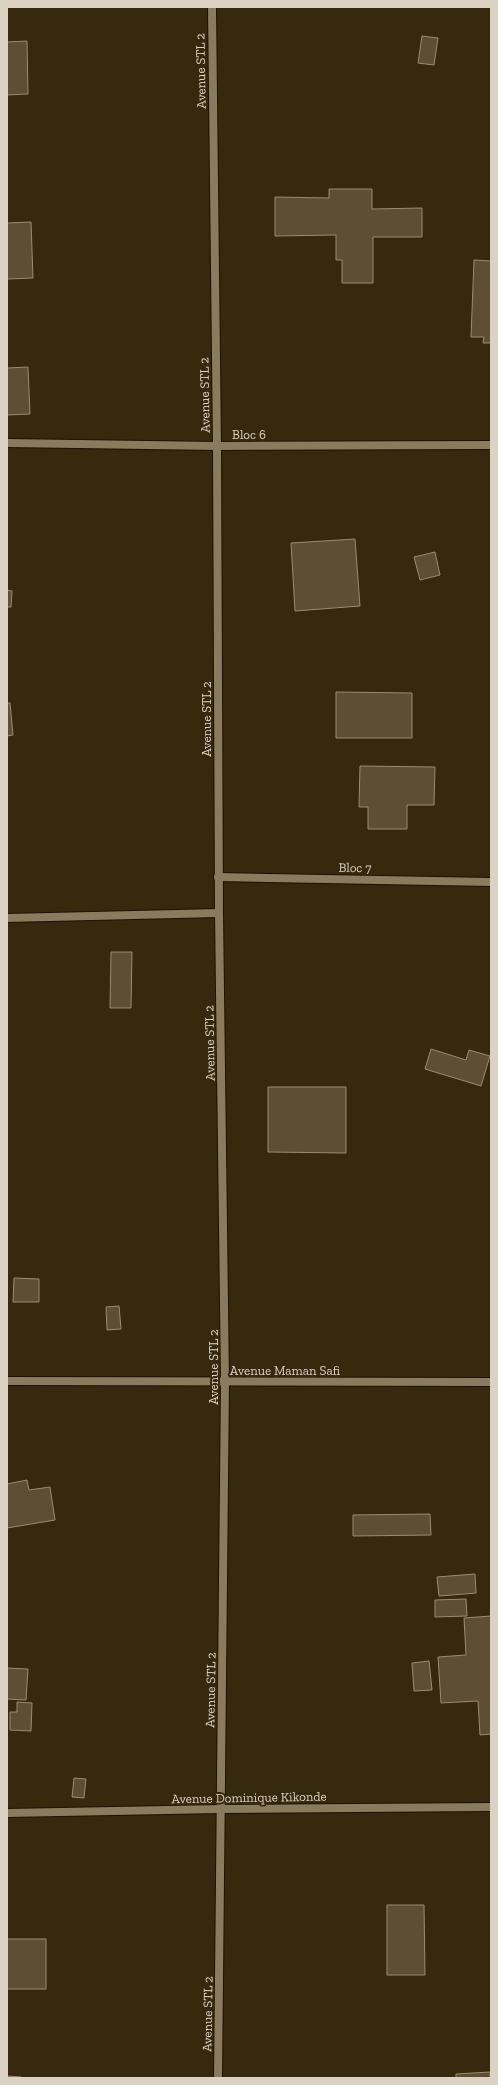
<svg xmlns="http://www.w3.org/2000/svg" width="498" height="2085" font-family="'Zilla Slab',serif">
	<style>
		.building { fill: #5e4f34; stroke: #9c8c6f }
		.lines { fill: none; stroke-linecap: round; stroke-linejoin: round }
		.street-casing { stroke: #1e1100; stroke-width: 10 }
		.street { stroke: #8b7b5e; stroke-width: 8 }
		.labels { text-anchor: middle; stroke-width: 4; stroke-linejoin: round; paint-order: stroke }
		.street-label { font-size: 13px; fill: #dbd2c3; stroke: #37290e }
	</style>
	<rect width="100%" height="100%" fill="#37290e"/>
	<g class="building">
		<polygon points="422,36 438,38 434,65 418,63"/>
		<polygon points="27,41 28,94 7,95 7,42"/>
		<polygon points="329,189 372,189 372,209 422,208 422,237 373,237 373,283 342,283 342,260 336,260 336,235 275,236 275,197 329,198"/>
		<polygon points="31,222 33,278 7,279 7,223"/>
		<polygon points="474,260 491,261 491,343 483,343 484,337 471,337"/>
		<polygon points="28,367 30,414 7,415 7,368"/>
		<polygon points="355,539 360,606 295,611 291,543"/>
		<polygon points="435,552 440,575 420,580 414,557"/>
		<polygon points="7,590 12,591 11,607 7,607"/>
		<polygon points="336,692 412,693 412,738 336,738"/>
		<polygon points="7,703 10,703 13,735 7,736"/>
		<polygon points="360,766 435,767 434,805 407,805 407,829 368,829 368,807 359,807"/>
		<polygon points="111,952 132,952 131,1008 110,1008"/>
		<polygon points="431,1049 466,1060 469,1050 490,1056 481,1086 425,1069"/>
		<polygon points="268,1087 346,1087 346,1153 268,1152"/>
		<polygon points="14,1278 39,1279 39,1302 13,1302"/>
		<polygon points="119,1306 121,1329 107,1330 106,1307"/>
		<polygon points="27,1480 29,1490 50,1487 55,1520 7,1528 7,1484"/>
		<polygon points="430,1514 431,1535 353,1536 353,1515"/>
		<polygon points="475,1574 476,1593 439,1596 437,1577"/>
		<polygon points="466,1599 467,1616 435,1617 435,1600"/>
		<polygon points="491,1616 491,1734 480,1735 478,1701 441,1703 438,1657 466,1655 464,1618"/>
		<polygon points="429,1661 432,1690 414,1691 412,1663"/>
		<polygon points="7,1668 28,1669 26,1700 7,1699"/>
		<polygon points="17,1702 32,1703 31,1731 10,1730 10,1712 17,1712"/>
		<polygon points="74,1778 86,1779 84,1798 72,1797"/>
		<polygon points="387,1905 424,1905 425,1975 387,1975"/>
		<rect x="7" y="1939" width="39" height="50"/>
		<polygon points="490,2072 490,2078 456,2078 456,2074"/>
		<polygon points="7,2076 21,2077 21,2078 7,2078"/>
	</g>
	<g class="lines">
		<g class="street-casing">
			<g id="street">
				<polyline points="212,7 217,446 219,913 225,1382 218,2078"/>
				<polyline points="7,443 217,446 491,445"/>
				<polyline points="218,877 491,882"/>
				<polyline points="7,918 219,913"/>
				<polyline points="7,1381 491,1382"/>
				<polyline points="7,1813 221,1809 491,1807"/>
			</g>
		</g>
		<use href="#street" class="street"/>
	</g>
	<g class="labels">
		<g class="street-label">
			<text transform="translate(200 71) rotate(-91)" y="5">Avenue STL 2</text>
			<text transform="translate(204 395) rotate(-91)" y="5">Avenue STL 2</text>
			<text x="249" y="439">Bloc 6</text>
			<text transform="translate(206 719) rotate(-90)" y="5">Avenue STL 2</text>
			<text transform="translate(355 867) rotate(1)" y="5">Bloc 7</text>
			<text transform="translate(209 1043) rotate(-91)" y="5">Avenue STL 2</text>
			<text transform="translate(213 1367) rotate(-90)" y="5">Avenue STL 2</text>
			<text x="285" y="1375">Avenue Maman Safi</text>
			<text transform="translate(210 1690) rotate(-89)" y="5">Avenue STL 2</text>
			<text transform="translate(249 1797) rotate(-1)" y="5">Avenue Dominique Kikonde</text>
			<text transform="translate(207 2014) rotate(-89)" y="5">Avenue STL 2</text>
		</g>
	</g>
	<rect width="498" height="2085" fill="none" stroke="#dbd2c3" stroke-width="16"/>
</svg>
